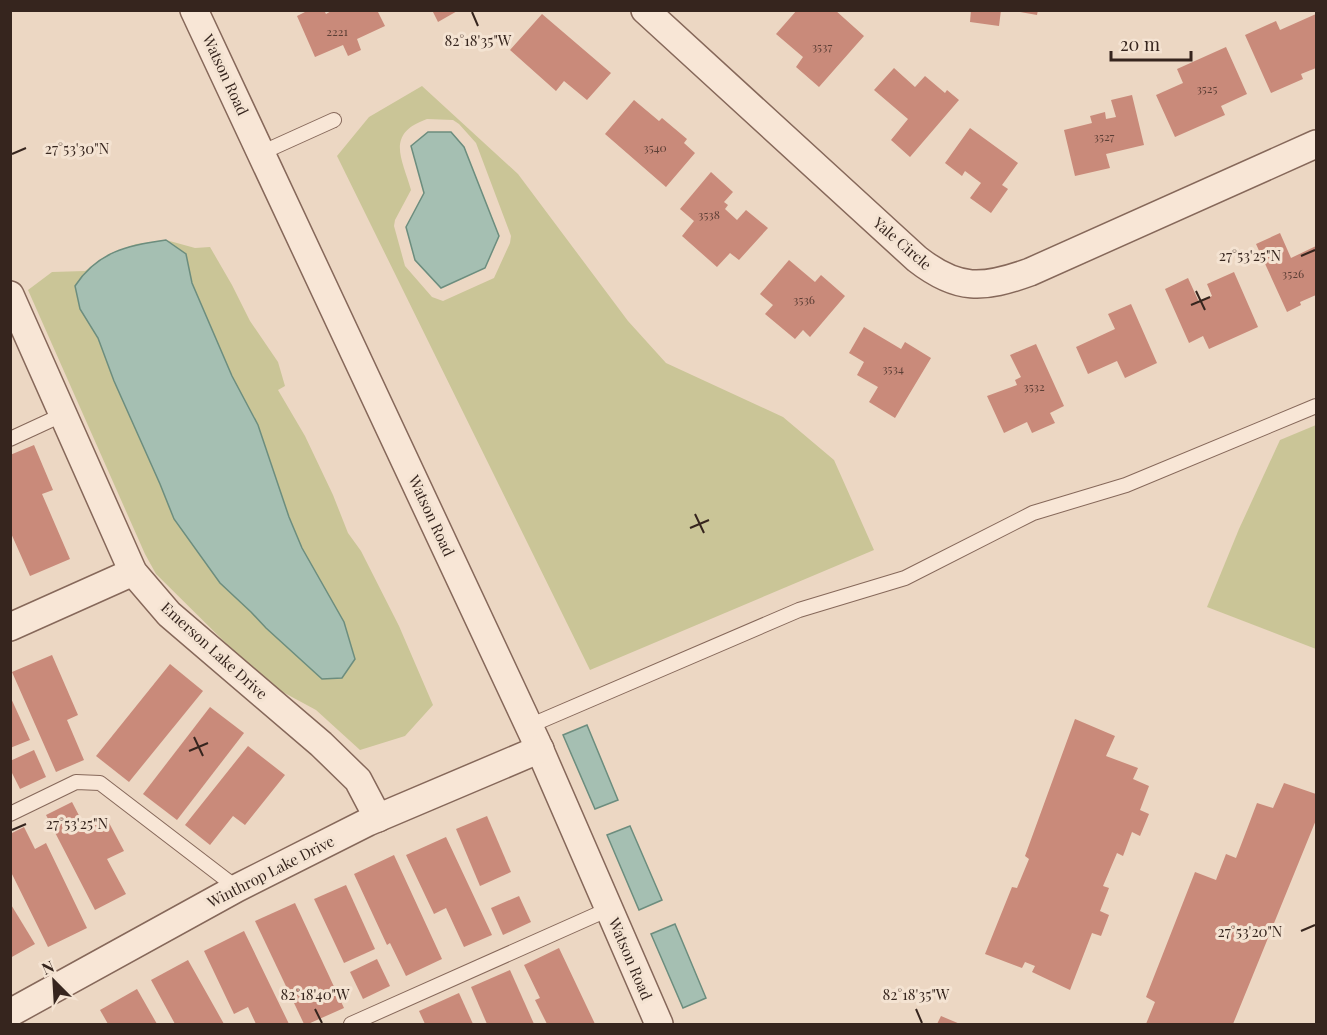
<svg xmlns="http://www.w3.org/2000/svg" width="1327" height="1035" font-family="'Playfair Display',serif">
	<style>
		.green { fill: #cac597; fill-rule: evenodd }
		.water { fill: #a5bfb2; stroke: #6c8d7e; stroke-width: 1.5 }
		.building { fill: #c98a7a }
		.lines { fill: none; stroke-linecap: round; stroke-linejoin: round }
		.service-casing { stroke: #86685a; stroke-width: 16 }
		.minor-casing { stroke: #86685a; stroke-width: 30 }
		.service { stroke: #f8e6d6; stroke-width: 14 }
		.minor { stroke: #f8e6d6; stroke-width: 27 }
		.ticks { fill: none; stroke: #36251e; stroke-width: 2 }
		.labels { text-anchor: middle; stroke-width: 6; stroke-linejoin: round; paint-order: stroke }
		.number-label { font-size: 12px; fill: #5b3e35 }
		.street-label { font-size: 15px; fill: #36251e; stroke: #f4e3d2 }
		.ticks-label { font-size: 15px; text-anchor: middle; fill: #36251e; stroke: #f4e3d2; stroke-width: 6; stroke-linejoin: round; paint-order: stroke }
	</style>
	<rect width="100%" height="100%" fill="#ecd7c3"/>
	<g class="green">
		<path d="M422,86L518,174L628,321L666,363L783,417L834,460L874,550L590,670L337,156L369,117ZM427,119L453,120L459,124L476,143L511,236L510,243L494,278L443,301L432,297L405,266L394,226L395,220L411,190C402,158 385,134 427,119Z"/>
		<polygon points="166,240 195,248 210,247 232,285 250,321 278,362 285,386 278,390 305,436 333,495 348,533 361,551 399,626 433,705 405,736 360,750 316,710 266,683 156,574 145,554 28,290 52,272 85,271 109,254 136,244"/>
		<polygon points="1316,425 1316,649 1207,607 1239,529 1280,440"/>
	</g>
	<g class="water">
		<polygon points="428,132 451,132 464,147 499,236 485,268 441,288 415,260 406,227 424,193 411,146"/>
		<path d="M166,240L186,254L192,283L232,376L258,425L289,517L302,548L344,622L355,659L342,678L322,679L266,628L251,612L220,583L174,519L160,484L114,381L98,338L80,309L75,286C97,252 128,245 166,240Z"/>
		<polygon points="587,725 618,800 595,809 563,735"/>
		<polygon points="630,826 662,900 639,910 607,835"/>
		<polygon points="675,924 706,998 683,1008 651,934"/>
	</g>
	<g class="building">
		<polygon points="309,10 324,10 326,14 333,10 377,10 385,26 357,39 361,50 348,56 343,45 315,57 297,16"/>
		<polygon points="432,10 459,10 438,22"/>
		<polygon points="797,10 835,10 864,36 819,87 796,67 803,57 776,34"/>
		<polygon points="971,10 1001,10 999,26 970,22"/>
		<polygon points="1009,10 1038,10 1037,15"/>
		<polygon points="542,14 611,73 587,100 564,81 556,91 510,50"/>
		<polygon points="1316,14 1316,68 1301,74 1303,79 1271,93 1245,35 1276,21 1280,30"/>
		<polygon points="1226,47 1247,94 1221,106 1225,115 1175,137 1156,95 1183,83 1177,69"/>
		<polygon points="894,68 915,87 925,76 945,93 947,90 959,100 910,157 891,140 908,119 874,90"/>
		<polygon points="1132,95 1144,145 1106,154 1110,168 1075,176 1064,130 1092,123 1090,116 1105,112 1106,119 1116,117 1111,100"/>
		<polygon points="634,100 659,121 662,118 687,139 684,143 695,153 666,187 605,134"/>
		<polygon points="970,128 1018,163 1002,185 1008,189 991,213 970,198 981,183 965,171 962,176 945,163"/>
		<polygon points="711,172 733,192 724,202 728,205 725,209 737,220 746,210 768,228 739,260 730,253 717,267 682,236 694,221 680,209"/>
		<polygon points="1280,233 1291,258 1316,246 1316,290 1315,291 1316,295 1300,302 1301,305 1287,312 1256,244"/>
		<polygon points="789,260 815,282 821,275 845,296 810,337 803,330 795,339 765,314 773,305 760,294"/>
		<polygon points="1234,272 1258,327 1209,349 1203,336 1189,343 1165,289 1188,278 1199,302 1212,296 1207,284"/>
		<polygon points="1131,304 1157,363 1125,378 1117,361 1088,374 1076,347 1115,329 1108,314"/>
		<polygon points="864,327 901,349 905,342 931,358 895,418 869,402 878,387 857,375 864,362 849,353"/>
		<polygon points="1036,344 1064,406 1050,413 1055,423 1032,433 1027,422 1004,433 987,396 1017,385 1015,380 1021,377 1010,355"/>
		<polygon points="34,445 53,490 42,494 70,559 30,576 10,531 10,455"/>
		<polygon points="52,655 78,715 67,720 84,760 56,772 12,672"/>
		<polygon points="170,664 203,691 129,782 96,756"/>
		<polygon points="10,696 30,740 10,748"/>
		<polygon points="210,707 244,733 177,820 143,794"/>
		<polygon points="1075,719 1115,736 1106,756 1138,768 1133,779 1149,786 1140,810 1149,814 1140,836 1132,832 1123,856 1117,853 1103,886 1109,888 1100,911 1109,915 1101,936 1092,933 1070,990 1032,972 1035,966 1025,962 1022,968 985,954 1012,887 1017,888 1029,859 1025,856"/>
		<polygon points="248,746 285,775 245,825 233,816 210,845 185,825"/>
		<polygon points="34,750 46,777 20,789 10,769 10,761"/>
		<polygon points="1284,783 1316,794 1316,820 1233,1024 1146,1024 1155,1002 1146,997 1195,872 1216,880 1226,854 1236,858 1257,803 1273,808"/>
		<polygon points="72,802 86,829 107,819 124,851 107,859 126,894 95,910 46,815"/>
		<polygon points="487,816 511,872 480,886 456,829"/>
		<polygon points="24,827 35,849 46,843 87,928 48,947 10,870 10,834"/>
		<polygon points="446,837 492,935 464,947 446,908 434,914 406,855"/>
		<polygon points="394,855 442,959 406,976 390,943 387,945 354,874"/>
		<polygon points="346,885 375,949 344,963 314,899"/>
		<polygon points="519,896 531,922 503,935 491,908"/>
		<polygon points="10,903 35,944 10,958"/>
		<polygon points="295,903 344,1008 308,1024 304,1024 255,921"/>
		<polygon points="244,931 289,1024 256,1024 248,1007 234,1014 204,951"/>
		<polygon points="559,948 595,1024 547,1024 535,1000 540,998 524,965"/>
		<polygon points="377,959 390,986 363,999 350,972"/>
		<polygon points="188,960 224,1024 175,1024 151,980"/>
		<polygon points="510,970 534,1024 487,1024 471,987"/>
		<polygon points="137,989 157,1024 108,1024 100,1010"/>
		<polygon points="459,993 473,1024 425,1024 419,1011"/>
		<polygon points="941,1016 960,1024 937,1024"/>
	</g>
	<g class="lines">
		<g class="service-casing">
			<g id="service">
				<polyline points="261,153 334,120"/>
				<polyline points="10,439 62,415"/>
				<polyline points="529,726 799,610 905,578 1033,513 1126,485 1316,406"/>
				<polyline points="10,814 76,782 100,783 237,888"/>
				<polyline points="351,1024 609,909"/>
			</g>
		</g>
		<g class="minor-casing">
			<g id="minor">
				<polyline points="194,10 536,741 659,1024"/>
				<path d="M645,10L917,259C958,291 983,289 1030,272L1316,144"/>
				<polyline points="10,295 133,572 169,614 321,744 358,780 378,818"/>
				<polyline points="10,627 133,572"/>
				<polyline points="10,1013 237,888 368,822 540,749"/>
			</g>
		</g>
		<use href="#service" class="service"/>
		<use href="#minor" class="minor"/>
	</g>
	<path class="ticks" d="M472,12L478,26M12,154L26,148M1301,256L1315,250M1196,291L1205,310M1191,305L1210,297M695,514L704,533M690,528L709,520M194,737L203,756M189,751L208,743M12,830L26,824M1301,931L1315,925M315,1009L322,1023M916,1009L922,1023"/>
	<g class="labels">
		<g class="number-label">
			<text x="337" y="36">2221</text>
			<text x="822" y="51">3537</text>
			<text x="1207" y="93">3525</text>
			<text x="1104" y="141">3527</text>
			<text x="655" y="152">3540</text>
			<text x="709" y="219">3538</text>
			<text x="1293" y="278">3526</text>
			<text x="804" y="304">3536</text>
			<text x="893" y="373">3534</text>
			<text x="1034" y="391">3532</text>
		</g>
		<g class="street-label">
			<text transform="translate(225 75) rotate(65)" y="5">Watson Road</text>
			<text transform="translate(902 244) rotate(41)" y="5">Yale Circle</text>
			<text transform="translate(431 516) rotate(65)" y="5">Watson Road</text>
			<text transform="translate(214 651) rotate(42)" y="5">Emerson Lake Drive</text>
			<text transform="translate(271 872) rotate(-27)" y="5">Winthrop Lake Drive</text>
			<text transform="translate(630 959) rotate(67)" y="5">Watson Road</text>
		</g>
	</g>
	<g class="ticks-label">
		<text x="478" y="46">82°18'35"W</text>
		<text x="77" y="154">27°53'30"N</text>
		<text x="1250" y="261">27°53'25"N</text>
		<text x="77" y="829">27°53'25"N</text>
		<text x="1250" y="937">27°53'20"N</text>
		<text x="315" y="1000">82°18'40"W</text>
		<text x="916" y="1000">82°18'35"W</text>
	</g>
	<rect width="1327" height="1035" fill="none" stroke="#36251e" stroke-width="24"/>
	<g transform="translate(54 981) rotate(336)" stroke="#f4e3d2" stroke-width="4.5" paint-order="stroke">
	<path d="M0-4.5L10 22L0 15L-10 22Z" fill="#36251e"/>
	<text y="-9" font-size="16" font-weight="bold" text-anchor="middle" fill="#36251e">N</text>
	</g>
	<path d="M1111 51v9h80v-9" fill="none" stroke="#36251e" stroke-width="3"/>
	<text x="1120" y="51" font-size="18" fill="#36251e" stroke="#f4e3d2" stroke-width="4.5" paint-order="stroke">20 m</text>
</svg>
